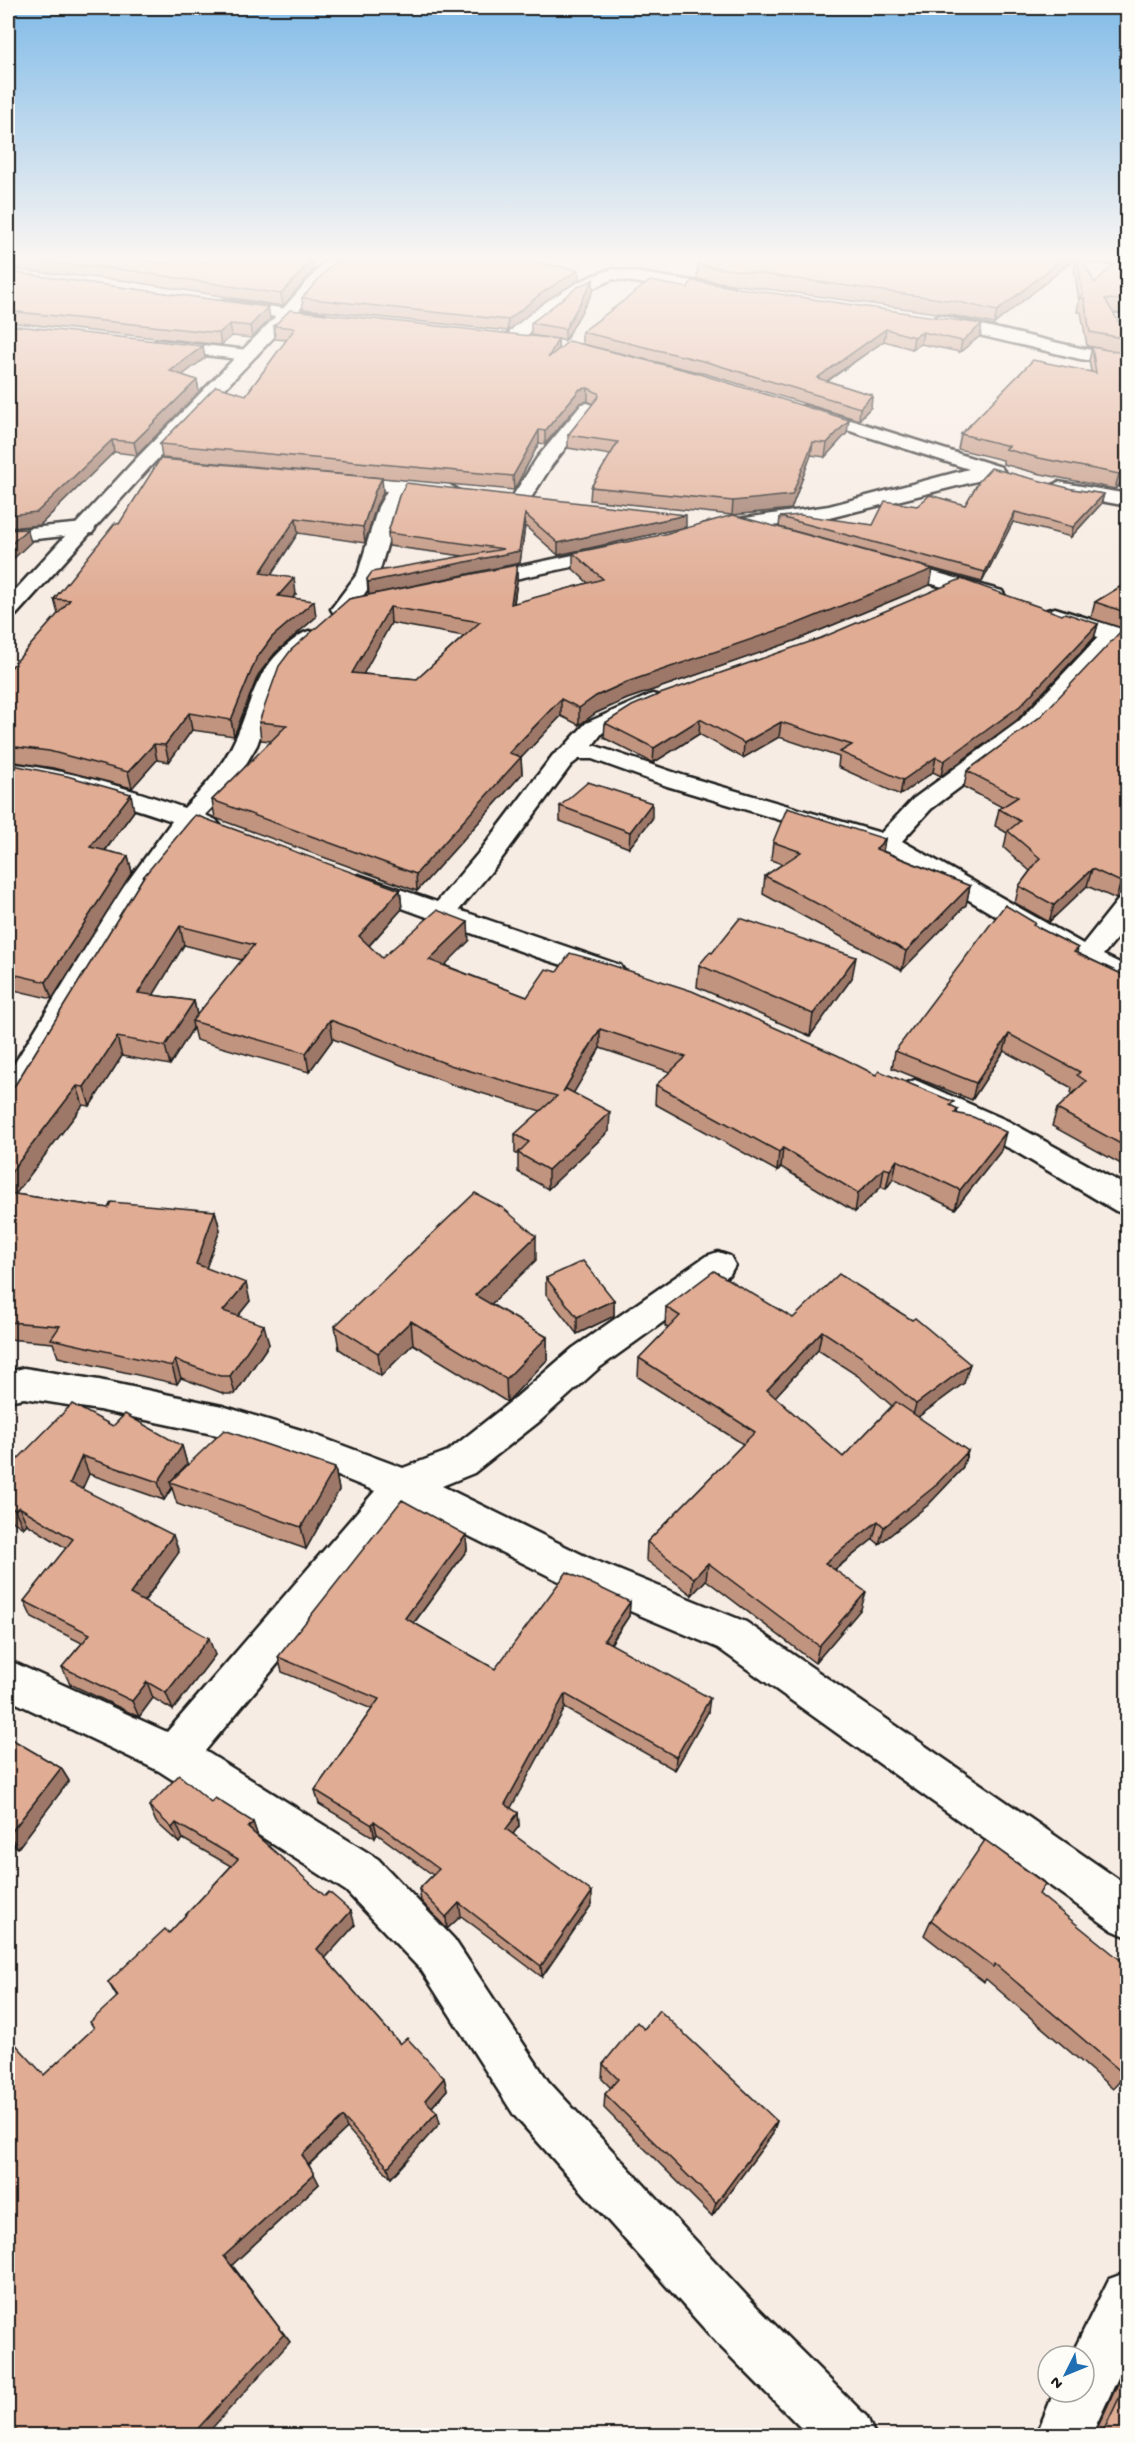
<svg xmlns="http://www.w3.org/2000/svg" width="1135" height="2443" font-family="'Gochi Hand',sans-serif">
	<style>
		.lines { fill: none; stroke-linecap: round; stroke-linejoin: round }
		.minor-casing { stroke: #1c1c1c; stroke-width: 5 }
		.secondary-casing { stroke: #1c1c1c; stroke-width: 5 }
		.minor { fill: #fdfcf7; fill-rule: evenodd }
		.secondary { fill: #fdfcf7; fill-rule: evenodd }
		.wall { fill: #c1947f; stroke: #1c1c1c; stroke-width: 1.5; fill-rule: evenodd }
		.shaded-wall { fill: #9d7868; stroke: #1c1c1c; stroke-width: 1.5 }
		.building { fill: #e0ac94; stroke: #1c1c1c; stroke-width: 1.5; fill-rule: evenodd }
	</style>
	<rect width="100%" height="100%" fill="#f7ece3"/>
	<filter id="ink" filterUnits="userSpaceOnUse"><feTurbulence type="fractalNoise" baseFrequency=".0167" numOctaves="2"/><feDisplacementMap in="SourceGraphic" scale="12" xChannelSelector="R" yChannelSelector="G"/><feConvolveMatrix kernelMatrix="1 2 1 2 8 2 1 2 1" color-interpolation-filters="sRGB"/></filter>
	<g filter="url(#ink)">
		<g class="lines">
			<g class="minor-casing">
				<g id="minor">
					<polygon points="1083,257 1128,257 1128,264 1091,262"/>
					<path d="M613,269L733,287L741,292L733,297L613,279L578,295L519,342L513,343L505,338C524,311 581,277 613,269Z"/>
					<polygon points="223,300 324,314 332,319 324,324 217,308 215,305 217,302"/>
					<polygon points="939,315 1080,348 1128,356 1128,366 1080,359 933,324 931,320"/>
					<polygon points="158,340 248,350 257,355 248,360 152,349 149,345"/>
					<polygon points="588,403 597,408 552,465 529,501 515,501 512,497 537,458 582,404"/>
					<polygon points="806,406 1001,467 1004,471 1001,475 829,518 710,535 703,533 700,529 703,525 710,523 829,506 969,469 800,415 797,411 800,407"/>
					<polygon points="338,475 448,484 458,490 448,496 406,492 398,507 379,573 350,614 334,614 331,609 358,573 378,507 387,491 331,485 328,481"/>
					<polygon points="1058,482 1128,494 1128,506 1051,492 1048,488"/>
					<polygon points="85,523 92,525 95,529 92,533 8,542 8,530"/>
					<polygon points="616,546 623,548 626,552 623,556 473,588 465,587 462,582 465,577 473,576"/>
					<polygon points="888,559 1002,591 1005,596 1002,601 994,602 881,569 877,565 881,561"/>
					<polygon points="1055,608 1128,631 1128,646 1117,643 1034,732 931,809 902,841 1083,944 1118,900 1128,898 1128,925 1103,955 1128,967 1128,988 1076,964 939,882 877,849 667,786 592,759 579,759 571,765 499,862 459,910 620,965 624,971 620,977 610,980 534,956 350,889 346,883 350,877 359,875 437,902 481,850 553,755 565,746 586,723 652,694 660,696 664,701 660,706 602,733 593,745 685,776 881,833 913,799 1018,722 1098,637 1047,620 1044,615 1047,610"/>
					<path d="M309,631L317,633L320,638L292,665L279,682L257,745L233,786L205,815L216,820L220,825L216,830L207,833L193,829L146,894L19,1105L8,1107V1074L120,892L172,821C115,801 67,788 8,777V763C68,770 126,787 184,808C203,789 219,771 232,746C252,707 250,678 286,646C294,640 299,634 309,631Z"/>
					<polygon points="915,1080 1008,1121 1128,1187 1128,1215 1116,1211 1013,1150 904,1098 900,1091 904,1084"/>
					<polygon points="718,1252 730,1256 735,1265 730,1274 599,1368 540,1421 474,1473 442,1486 589,1558 746,1622 1128,1886 1128,1937 1112,1930 718,1648 561,1582 409,1506 205,1751 378,1859 454,1939 548,2081 756,2306 867,2417 875,2436 809,2436 718,2344 514,2115 422,1971 346,1891 159,1771 8,1699 8,1660 167,1732 375,1491 296,1459 222,1436 99,1410 24,1398 8,1401 8,1372 24,1368 99,1380 222,1406 304,1431 403,1468 448,1451 514,1399 573,1348 706,1256"/>
					<polygon points="1128,2272 1128,2356 1091,2436 1036,2436 1054,2392 1084,2392 1084,2356 1071,2356 1109,2279"/>
				</g>
			</g>
			<g class="secondary-casing">
				<polygon id="secondary" points="329,257 345,257 293,317 149,468 16,615 8,616 8,598 135,460 281,311"/>
			</g>
			<use href="#minor" class="minor"/>
			<use href="#secondary" class="secondary"/>
		</g>
		<g class="wall">
			<polygon points="8,257 166,263 205,262 314,270 283,306 128,281 8,269"/>
			<polygon points="1080,257 1095,283 1128,257 1128,314 1113,313 1128,337 1128,347 1126,353 1128,354 1128,476 1115,489 1036,473 1003,464 1003,460 958,449 961,434 1091,371 1089,361 1092,347 1104,349 1087,346 1081,312 1077,312 1079,300 1074,269 1076,258 994,324 951,315 697,279 698,265"/>
			<polygon points="8,272 268,307 270,319 252,338 232,336 221,345 8,322"/>
			<polygon points="579,280 544,302 508,331 303,309 302,298"/>
			<polygon points="593,280 593,291 565,341 558,339 558,350 847,433 825,457 811,455 791,509 732,515 590,500 591,487 611,455 568,448 568,435 593,404 588,401 580,403 545,444 539,443 514,490 162,458 160,444 246,395 287,340 275,339 274,326 556,339 531,335 531,323"/>
			<polygon points="688,288 980,336 960,352 921,344 912,349 884,341 828,381 872,395 871,407 859,420 706,374 582,344 582,332"/>
			<polygon points="8,325 205,358 182,375 197,380 199,392 137,455 114,452 40,525 8,528"/>
			<polygon points="382,478 383,493 376,506 365,543 298,533 271,575 296,594 292,598 316,617 275,653 258,675 234,736 192,730 169,762 157,760 132,788 53,768 8,761 8,671 58,614 54,599 119,524"/>
			<polygon points="1072,489 1104,494 1101,504 1071,537 1013,522 982,582 779,527 780,517 873,525 917,506 965,505"/>
			<polygon points="399,496 686,527 558,555 525,526 520,563 369,595 368,592 367,579 463,556 389,546 388,533"/>
			<path d="M573,553L930,585L794,641L627,699L596,713L579,725L561,716L521,758L522,774L417,891L215,818L212,800L272,741L261,740L259,722L349,599L517,565V581L514,604L588,583L573,569ZM391,623L464,636L417,679L363,674Z"/>
			<polygon points="1128,582 1128,630 1091,618 1095,602"/>
			<polygon points="1062,615 1098,624 1094,638 1017,720 941,776 933,772 900,795 838,767 839,757 779,737 743,758 699,734 653,763 604,738 605,723"/>
			<polygon points="1128,631 1128,897 1116,899 1087,886 1049,922 1015,903 1019,886 1030,871 1004,848 1007,833 995,826 999,809 1002,807 964,787 967,771 1040,717"/>
			<polygon points="8,764 134,811 105,851 128,856 132,872 52,999 10,989 8,993"/>
			<polygon points="560,806 652,819 629,848 560,821"/>
			<polygon points="885,839 883,851 970,886 966,905 902,970 763,894 765,876 782,864 771,860 773,842"/>
			<path d="M144,876L400,890L402,909L369,946L382,958L469,941L444,965L527,997L876,1075L958,1109L957,1114L1001,1151L955,1209L893,1179L886,1189L881,1187L855,1212L781,1167L777,1171L655,1104L656,1085L670,1072L600,1048L573,1093L609,1131L548,1189L518,1172V1155L515,1153V1134L541,1111L451,1084L333,1039L309,1072L196,1040L193,1028L170,1065L122,1056L90,1106L83,1105L15,1194L108,1208L215,1211L220,1230L206,1268L250,1301L238,1316L269,1344L235,1394H225L181,1378L177,1384L58,1357L53,1343L8,1339V1089L14,1087ZM184,945L242,960L197,1015L194,1001L153,995Z"/>
			<polygon points="1035,926 1078,948 1077,953 1128,977 1128,1168 1052,1126 1057,1109 1073,1094 1071,1093 1072,1088 1004,1051 972,1100 892,1068 895,1051"/>
			<polygon points="712,953 852,978 810,1036 697,987 699,965"/>
			<polygon points="536,1260 491,1304 547,1337 547,1360 507,1402 413,1344 381,1376 339,1349 335,1326"/>
			<polygon points="546,1278 614,1300 614,1316 577,1334 546,1294"/>
			<path d="M666,1307L793,1318L964,1383L918,1417L968,1451L962,1469L928,1505L879,1544L873,1539L835,1570L861,1609L815,1663L706,1580L692,1595L646,1560L647,1542L743,1444L638,1377L639,1358L668,1328L665,1326ZM818,1350L858,1376L892,1406L843,1457L775,1397Z"/>
			<polygon points="113,1426 182,1446 187,1464 335,1468 339,1490 306,1549 177,1504 172,1488 164,1500 89,1474 82,1489 179,1552 144,1602 215,1655 173,1710 153,1698 139,1717 70,1684 62,1667 82,1643 32,1618 24,1601 66,1548 27,1524 23,1528 8,1518 8,1469"/>
			<polygon points="466,1535 467,1550 414,1623 495,1669 630,1602 629,1616 611,1644 708,1712 675,1770 565,1708 510,1808 518,1813 519,1826 513,1834 592,1904 542,1977 461,1916 447,1929 421,1901 419,1889 433,1875 377,1834 375,1838 319,1804 315,1790 372,1709 282,1672 278,1657"/>
			<polygon points="8,1737 61,1768 69,1781 18,1848 8,1842"/>
			<polygon points="211,1802 253,1822 258,1837 355,1925 325,1958 400,2044 444,2078 447,2090 432,2107 440,2123 391,2178 347,2128 309,2165 319,2184 232,2265 290,2342 44,2075 94,2028 117,1997 108,1982 169,1933 231,1866 183,1839 179,1843 156,1822 149,1806"/>
			<polygon points="1039,1894 1125,2075 1113,2089 986,1979 984,1982 924,1935 931,1920"/>
			<polygon points="603,2064 777,2121 772,2135 712,2216 604,2108 605,2094 611,2088 602,2079"/>
			<polygon points="1128,2362 1128,2436 1085,2436 1089,2433 1095,2433"/>
		</g>
		<g class="shaded-wall">
			<polygon points="1065,257 1077,257 1076,258 994,324 997,311"/>
			<polygon points="313,259 314,270 283,306 281,294"/>
			<polygon points="579,270 579,280 544,302 508,331 508,320 543,292"/>
			<polygon points="593,280 593,291 565,341 565,329"/>
			<polygon points="268,307 270,319 252,338 250,326"/>
			<polygon points="230,324 232,336 221,345 219,333"/>
			<polygon points="982,324 980,336 960,352 962,341"/>
			<polygon points="886,329 884,341 815,389 817,378"/>
			<polygon points="923,332 921,344 912,349 914,337"/>
			<polygon points="558,339 558,352 548,358"/>
			<polygon points="203,346 205,358 172,383 170,371"/>
			<polygon points="197,380 199,392 137,455 134,442"/>
			<polygon points="588,388 588,401 580,403 545,444 545,431 580,389"/>
			<polygon points="872,395 871,407 859,420 860,408"/>
			<polygon points="849,420 847,433 825,457 827,443"/>
			<polygon points="539,430 539,443 514,490 513,476"/>
			<polygon points="112,440 114,452 40,525 8,528 8,515"/>
			<polygon points="813,442 811,455 791,509 732,515 733,501"/>
			<polygon points="1128,465 1128,476 1115,489 1119,474"/>
			<polygon points="382,478 383,493 376,506 365,543 363,527 375,491"/>
			<polygon points="1104,494 1101,504 1071,537 1073,527"/>
			<polygon points="1015,512 1013,522 982,582 985,572"/>
			<polygon points="525,514 525,526 520,563 369,595 368,582 519,551"/>
			<polygon points="686,515 686,527 558,555 558,543"/>
			<polygon points="296,518 298,533 263,588 260,573"/>
			<polygon points="27,529 31,542 8,564 8,547"/>
			<polygon points="517,565 517,581 511,621 511,604"/>
			<polygon points="933,569 930,585 794,641 627,699 596,713 579,725 579,708 596,696 627,682"/>
			<polygon points="294,578 296,594 280,612 278,596"/>
			<polygon points="314,601 316,617 275,653 258,675 234,736 231,720 256,659 272,637"/>
			<polygon points="390,607 391,623 354,691 352,673"/>
			<polygon points="1098,624 1094,638 1017,720 941,776 944,761"/>
			<polygon points="561,699 561,716 521,758 522,774 417,891 416,874 509,753"/>
			<polygon points="189,713 192,730 169,762 165,745"/>
			<polygon points="700,719 699,734 653,763 654,748"/>
			<polygon points="781,722 779,737 743,758 744,743"/>
			<polygon points="154,744 157,760 132,788 128,772"/>
			<polygon points="936,757 933,772 900,795 903,780"/>
			<polygon points="131,794 134,811 95,864 90,847"/>
			<polygon points="652,803 652,819 629,848 630,832"/>
			<polygon points="885,839 882,857 876,849"/>
			<polygon points="128,856 132,872 52,999 46,982"/>
			<polygon points="1092,869 1087,886 1049,922 1054,905"/>
			<polygon points="1128,881 1128,897 1116,899 1121,882"/>
			<polygon points="970,886 966,905 902,970 906,951"/>
			<polygon points="400,890 402,909 361,954 359,936"/>
			<polygon points="468,922 469,941 431,979 429,960"/>
			<polygon points="180,926 184,945 143,1012 138,993"/>
			<polygon points="856,957 852,978 810,1036 813,1014"/>
			<polygon points="8,982 10,989 8,993"/>
			<polygon points="194,1001 198,1020 192,1021 193,1028 170,1065 165,1046"/>
			<polygon points="330,1020 333,1039 309,1072 306,1053"/>
			<polygon points="600,1029 600,1048 563,1111 563,1092"/>
			<polygon points="1009,1034 1004,1051 972,1100 976,1083"/>
			<polygon points="117,1037 122,1056 90,1106 84,1087"/>
			<polygon points="77,1086 83,1105 8,1204 8,1176"/>
			<polygon points="610,1112 609,1131 548,1189 548,1170"/>
			<polygon points="1006,1132 1001,1151 955,1209 960,1190"/>
			<polygon points="783,1148 781,1167 777,1171 779,1152"/>
			<polygon points="897,1160 893,1179 886,1189 890,1170"/>
			<polygon points="884,1168 881,1187 855,1212 858,1193"/>
			<polygon points="215,1211 220,1230 201,1282 196,1264"/>
			<polygon points="536,1236 536,1260 477,1318 475,1295"/>
			<polygon points="246,1283 250,1301 227,1329 223,1311"/>
			<polygon points="614,1300 614,1316 577,1334 577,1317"/>
			<polygon points="411,1321 413,1344 381,1376 378,1353"/>
			<polygon points="264,1325 269,1344 235,1394 230,1376"/>
			<polygon points="822,1331 818,1350 764,1409 767,1390"/>
			<polygon points="547,1337 547,1360 507,1402 506,1379"/>
			<polygon points="175,1360 181,1378 177,1384 172,1366"/>
			<polygon points="970,1364 964,1383 911,1422 916,1404"/>
			<polygon points="182,1446 187,1464 170,1482 172,1488 164,1500 158,1482"/>
			<polygon points="968,1451 962,1469 928,1505 879,1544 884,1527"/>
			<polygon points="82,1456 89,1474 77,1501 70,1483"/>
			<polygon points="335,1468 339,1490 306,1549 301,1527"/>
			<polygon points="19,1507 27,1524 23,1528 15,1510"/>
			<polygon points="878,1521 873,1539 821,1580 825,1563"/>
			<polygon points="173,1535 179,1552 137,1611 130,1594"/>
			<polygon points="466,1535 467,1550 407,1632 405,1618"/>
			<polygon points="708,1563 706,1580 692,1595 694,1578"/>
			<polygon points="866,1592 861,1609 815,1663 819,1646"/>
			<polygon points="630,1602 629,1616 603,1654 604,1640"/>
			<polygon points="209,1638 215,1655 173,1710 166,1693"/>
			<polygon points="147,1682 153,1698 139,1717 132,1701"/>
			<polygon points="565,1694 565,1708 506,1817 505,1804"/>
			<polygon points="710,1698 708,1712 675,1770 676,1757"/>
			<polygon points="61,1768 69,1781 18,1848 9,1835"/>
			<polygon points="518,1813 519,1826 507,1842 506,1829"/>
			<polygon points="374,1821 377,1834 375,1838 372,1825"/>
			<polygon points="253,1822 258,1837 248,1828"/>
			<polygon points="176,1823 183,1839 179,1843 172,1828"/>
			<polygon points="592,1892 592,1904 542,1977 541,1966"/>
			<polygon points="459,1903 461,1916 447,1929 446,1917"/>
			<polygon points="351,1911 355,1925 321,1963 317,1949"/>
			<polygon points="444,2078 447,2090 428,2111 425,2100"/>
			<polygon points="437,2112 440,2123 391,2178 388,2167"/>
			<polygon points="343,2117 347,2128 307,2166 302,2155"/>
			<polygon points="777,2121 772,2135 712,2216 716,2203"/>
			<polygon points="314,2174 319,2184 232,2265 290,2342 205,2436 191,2436 224,2256"/>
		</g>
		<g class="building">
			<polygon points="8,257 116,257 166,263 177,257 205,262 209,257 286,257 313,259 281,294 126,270 8,258"/>
			<polygon points="348,257 507,257 579,270 543,292 508,320 302,298 334,262 342,262"/>
			<polygon points="702,257 1065,257 997,311 954,301 698,265"/>
			<polygon points="1077,257 1080,257 1095,283 1121,257 1128,257 1128,300 1105,299 1128,337 1128,339 1090,332 1084,298 1079,298 1083,295"/>
			<polygon points="8,272 268,307 250,326 230,324 219,333 8,311"/>
			<polygon points="593,280 565,329 531,323 579,286"/>
			<polygon points="650,281 688,288 691,281 982,324 962,341 923,332 914,337 886,329 817,378 872,395 860,408 707,362 582,332"/>
			<polygon points="290,310 558,339 548,358 569,341 693,372 849,420 827,443 813,442 792,495 733,501 591,487 618,442 568,435 599,396 598,393 588,388 580,389 545,431 539,430 513,476 160,444 216,386 246,395 295,328 274,326"/>
			<polygon points="8,325 203,346 170,371 197,380 134,442 112,440 37,512 8,515"/>
			<polygon points="1092,347 1128,354 1128,465 1119,474 1039,458 1005,449 1009,446 961,434 1033,360 1096,373"/>
			<polygon points="160,459 382,478 375,491 363,527 296,518 260,573 294,578 278,596 314,601 272,637 256,659 231,720 189,713 165,745 154,744 128,772 49,751 8,746 8,671 70,600 54,599 115,523 119,524"/>
			<polygon points="991,468 1072,489 1104,494 1073,527 1015,512 985,572 780,517 800,515 873,525 885,501 917,506 930,495 965,505 979,481"/>
			<polygon points="406,483 686,515 558,543 525,514 519,551 368,582 367,579 372,572 504,549 388,533 399,496"/>
			<path d="M733,515L933,569L796,624L627,682L596,696L579,708L561,699L509,753L521,757L416,874L212,800L287,725L259,722L279,666L291,650L349,599L517,565L511,604L603,579L573,553L661,535ZM390,607L480,622L417,679L352,673Z"/>
			<polygon points="27,529 8,547 8,530"/>
			<polygon points="961,579 1062,615 1065,613 1098,624 1020,706 944,761 936,757 903,780 840,752 852,745 781,722 744,743 700,719 654,748 605,723 632,706 660,694 821,638"/>
			<polygon points="1128,582 1128,613 1095,602"/>
			<polygon points="1122,630 1128,631 1128,881 1121,882 1092,869 1054,905 1019,886 1040,858 1008,831 1020,821 999,809 1018,797 967,771 1040,717"/>
			<polygon points="8,764 67,776 131,794 90,847 128,856 46,982 8,973"/>
			<polygon points="588,782 652,803 630,832 560,806"/>
			<polygon points="787,808 885,839 876,849 970,886 906,951 765,876 801,852 773,842"/>
			<polygon points="195,815 400,890 359,936 382,958 437,910 468,922 429,960 527,997 546,969 557,972 570,953 605,963 692,991 837,1055 876,1075 879,1071 954,1102 950,1105 958,1109 955,1113 973,1117 1006,1132 960,1190 897,1160 890,1170 884,1168 858,1193 783,1148 779,1152 656,1085 686,1057 600,1029 563,1092 566,1089 610,1112 548,1170 518,1153 529,1142 515,1134 557,1096 450,1065 330,1020 306,1053 192,1021 254,945 180,926 138,993 194,1001 165,1046 117,1037 84,1087 77,1086 8,1176 8,1089 14,1087 144,876"/>
			<polygon points="1005,905 1035,923 1033,925 1078,948 1074,952 1128,977 1128,1148 1057,1109 1086,1081 1077,1075 1080,1072 1009,1034 976,1083 895,1051"/>
			<polygon points="740,918 856,957 813,1014 699,965 710,952 712,953"/>
			<polygon points="8,1193 108,1208 111,1202 215,1211 196,1264 246,1283 223,1311 264,1325 230,1376 220,1376 175,1360 172,1366 51,1339 60,1326 8,1322"/>
			<polygon points="475,1193 503,1208 536,1236 475,1295 547,1337 506,1379 411,1321 378,1353 335,1326"/>
			<polygon points="583,1261 614,1300 577,1317 546,1278"/>
			<polygon points="714,1271 793,1318 839,1274 912,1320 915,1318 970,1364 916,1404 862,1357 822,1331 767,1390 843,1457 896,1402 968,1451 934,1487 884,1527 878,1521 825,1563 866,1592 819,1646 708,1563 694,1578 647,1542 755,1432 639,1358 680,1316 666,1307"/>
			<polygon points="72,1404 113,1426 125,1414 182,1446 158,1482 82,1456 70,1483 173,1535 130,1594 209,1638 166,1693 147,1682 132,1701 62,1667 90,1634 24,1601 73,1539 19,1507 15,1510 8,1505 8,1469"/>
			<polygon points="224,1430 335,1468 301,1527 170,1482"/>
			<polygon points="402,1500 466,1535 405,1618 495,1669 567,1572 630,1602 604,1640 710,1698 676,1757 565,1694 505,1804 518,1813 506,1829 592,1892 541,1966 459,1903 446,1917 419,1889 439,1869 374,1821 372,1825 315,1790 379,1699 278,1657"/>
			<polygon points="8,1737 61,1768 9,1835 8,1834"/>
			<polygon points="179,1775 211,1802 215,1798 253,1822 248,1828 325,1896 329,1892 351,1911 317,1949 400,2044 407,2038 444,2078 425,2100 437,2112 388,2167 343,2117 302,2155 314,2174 224,2256 284,2334 191,2436 20,2436 8,2417 8,2036 44,2075 94,2028 90,2022 118,1996 108,1982 165,1929 169,1933 238,1859 176,1823 172,1828 149,1806"/>
			<polygon points="985,1840 1045,1884 1039,1894 1128,1966 1128,2072 1125,2075 995,1964 993,1967 931,1920"/>
			<polygon points="659,2010 777,2121 716,2203 605,2094 618,2079 603,2064 637,2022 644,2029"/>
			<polygon points="1128,2379 1128,2436 1089,2436 1089,2433 1103,2432"/>
		</g>
	</g>
	<linearGradient id="sky" x2="0" y2="1"><stop stop-color="#81bbe8"/><stop offset="0.43" stop-color="#fbf6f2"/><stop offset="1" stop-color="#fbf6f2" stop-opacity="0"/></linearGradient>
	<rect width="1135" height="599" fill="url(#sky)"/>
	<rect width="1135" height="2443" fill="none" stroke="#fdfcf7" stroke-width="30"/>
	<rect x="15" y="15" width="1105" height="2413" fill="none" stroke="#1c1c1c" stroke-width="2" filter="url(#ink)"/>
	<g transform="translate(1066 2374) rotate(227)"><circle r="28" fill="#fdfcf7" stroke="#a3a29f" stroke-width="1.5"/>
	<path d="M0-4.5L10 22L0 15L-10 22Z" fill="#1f6fb2"/>
	<text y="-9" font-size="16" font-weight="bold" text-anchor="middle" fill="#1c1c1c">N</text>
	</g>
</svg>
